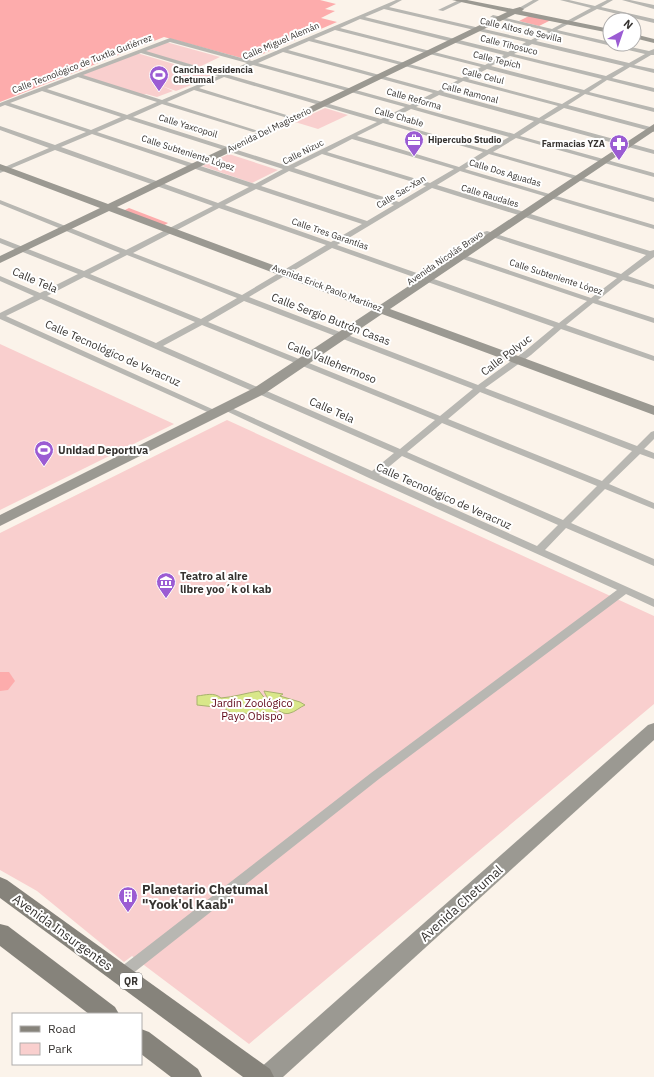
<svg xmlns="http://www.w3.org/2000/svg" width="654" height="1077" font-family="'IBM Plex Sans',sans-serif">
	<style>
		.green { fill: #f9cfce }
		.forest { fill: #fdacac }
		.water { fill: #d9e789; stroke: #a8b16e }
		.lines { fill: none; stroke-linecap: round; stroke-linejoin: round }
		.street { fill: #b8b7b2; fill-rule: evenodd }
		.secondary { fill: #9b9992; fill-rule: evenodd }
		.primary { fill: #86837b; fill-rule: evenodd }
		.labels { text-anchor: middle; stroke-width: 4; stroke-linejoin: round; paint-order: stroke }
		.far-street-label { font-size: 9px; fill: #363330; stroke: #fff }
		.far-poi-label { font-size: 9px; font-weight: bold; fill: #363330; stroke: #fff; text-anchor: start }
		.shield { fill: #fff; stroke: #72706e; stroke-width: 1 }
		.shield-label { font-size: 10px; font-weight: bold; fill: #363330 }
		.street-label { font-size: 11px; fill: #363330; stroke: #fff }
		.poi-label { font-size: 11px; font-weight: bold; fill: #363330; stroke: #fff; text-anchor: start }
		.park-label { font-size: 11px; fill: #5e0416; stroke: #fff }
		.near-poi-label { font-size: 13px; font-weight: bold; fill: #363330; stroke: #fff; text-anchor: start }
		.near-street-label { font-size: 13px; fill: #363330; stroke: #fff }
	</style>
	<rect width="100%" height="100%" fill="#fbf3ea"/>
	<g class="green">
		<polygon points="166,42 220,57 199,67 142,51"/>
		<polygon points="137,53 214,76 176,91 162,86 173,91 157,97 146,94 142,95 79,75"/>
		<polygon points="325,108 348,115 318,129 295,122"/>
		<polygon points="229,154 278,170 252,183 202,166"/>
		<polygon points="0,344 174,424 0,510"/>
		<polygon points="227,420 654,616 654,704 249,1044 132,956 124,962 37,891 0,870 0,533"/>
	</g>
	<g class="forest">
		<polygon points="0,0 320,0 336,4 325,9 335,11 321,18 337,22 249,60 164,37 0,102"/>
		<polygon points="529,16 551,20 539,26 519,21"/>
		<polygon points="129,208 168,223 163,226 123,211"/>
		<polygon points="0,672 9,672 15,681 8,690 0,691"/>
	</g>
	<g class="water">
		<path d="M259,691L278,715L275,719L244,713L233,714L224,708L197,705V696C206,695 214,692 221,698C234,697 246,693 259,691Z"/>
		<path d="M264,691L283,694L280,696L300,702L305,705C300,707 295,712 290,713C279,717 267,699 264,691Z"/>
	</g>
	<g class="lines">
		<g class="street">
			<path d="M396,0H402L389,7L531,40L548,31L490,17L493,15L552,29L591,8L560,0H569L595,6L607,0H613L601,7L654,19V23L597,9L557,30L610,42V44H617L649,51L654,49V55H651L634,65L654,69V73L630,67L612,78L654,88V92L607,80L589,92L654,108V112L585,94L568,105L654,128V132L564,108L544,120L654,150V154L540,123L520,136L654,173V177L516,138L493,152L654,198V202L489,154L465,169L654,225V229L460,171L437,185L650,251L654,250V257L628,276L654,285V289L623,280L598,300L654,318V323L593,303L566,325L654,356V361L561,329L531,355L485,388L637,446L651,432L654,431V439L644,449L654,453V459L640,454L609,484L654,503V509L605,489L571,523L654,559V566L566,528L545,550L654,599V607L626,594L379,779L127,978L122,980L117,978L115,974L117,970L371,773L617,590L369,478L222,409L223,407H229L372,471L394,453L41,299L6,316L221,413L220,415H214L0,319V313L34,296L0,281V276L40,293L78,274L0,243V238L84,271L120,253L0,204V200L126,250L213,206L55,150L0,173V169L49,148L0,130V126L55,145L86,132L5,105L0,107V103L170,38L252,61ZM384,9L526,42L508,52L365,17ZM360,19L504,55L485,65L340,28ZM335,30L481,67L462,78L314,39ZM553,32L645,54L629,63L536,41ZM309,41L458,80L438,91L288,50ZM170,42L247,63L223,74L146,51ZM532,44L624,66L606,76L514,54ZM283,52L433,93L410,105L258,63ZM141,53L218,76L162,100L83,75ZM510,56L602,79L584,90L491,66ZM253,65L405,107L381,119L229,75ZM487,69L580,93L562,104L468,79ZM78,77L157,102L127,115L47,89ZM224,77L377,122L288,166L133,117L162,104L253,132L258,131L167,102L194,90L291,119L296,118L199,88ZM463,81L558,106L539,118L443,92ZM42,91L121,117L91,130L10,103ZM439,95L534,121L514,134L416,107ZM411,109L509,137L487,150L388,121ZM127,119L283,169L255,184L97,132ZM383,123L483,152L459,167L357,136ZM92,134L249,187L218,203L61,147ZM352,139L454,169L430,183L327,152ZM322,154L426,186L399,202L294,168ZM289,171L394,205L367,221L261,186ZM432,188L646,255L621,274L487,231L480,233L617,278L591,298L455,252H449L448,254L587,301L559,323L337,245ZM256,189L362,224L331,242L225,205ZM219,208L326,245L242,295L133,253ZM332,248L554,327L525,351L478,385L249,297ZM127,255L237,298L201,319L90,274ZM84,277L195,322L156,343L47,296ZM244,301L473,389L440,416L208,322ZM202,325L435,420L400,449L163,346ZM480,392L632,451L602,481L448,419ZM442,423L597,486L563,520L407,452ZM402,456L558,525L537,546L379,475Z"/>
			<polygon points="459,0 464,1 443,11 438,10"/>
			<polygon points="533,0 539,0 522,10 517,9"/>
			<polygon points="622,0 630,0 654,5 654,9"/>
		</g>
		<g class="secondary">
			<polygon points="452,0 467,0 513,9 520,7 524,9 522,11 610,29 610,33 515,14 117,207 380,305 654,124 654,131 390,309 654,406 654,415 382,314 264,394 0,526 0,515 254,388 372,310 109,211 0,263 0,256 100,208 0,170 0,164 108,204 507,12"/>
			<polygon points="634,34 654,39 654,43 634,38"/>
			<polygon points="654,723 654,740 283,1077 256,1077 259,1069 648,725"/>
		</g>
		<g class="primary">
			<polygon points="0,877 7,880 270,1069 274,1077 243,1077 0,898"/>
			<polygon points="0,924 8,926 115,1007 119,1014 89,1014 0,946"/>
			<polygon points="141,1029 149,1032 198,1069 202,1077 171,1077 141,1054"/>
		</g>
	</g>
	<defs>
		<g id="stadium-pin" transform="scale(1)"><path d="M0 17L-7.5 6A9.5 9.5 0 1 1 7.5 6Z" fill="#9b5cd3" stroke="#fff"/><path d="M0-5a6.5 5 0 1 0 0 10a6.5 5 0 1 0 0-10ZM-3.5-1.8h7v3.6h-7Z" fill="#fff"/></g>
		<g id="office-pin" transform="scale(1)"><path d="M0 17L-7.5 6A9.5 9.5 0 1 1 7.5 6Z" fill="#9b5cd3" stroke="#fff"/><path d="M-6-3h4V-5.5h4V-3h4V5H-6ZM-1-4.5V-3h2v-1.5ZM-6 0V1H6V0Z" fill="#fff"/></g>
		<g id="pharmacy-pin" transform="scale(1)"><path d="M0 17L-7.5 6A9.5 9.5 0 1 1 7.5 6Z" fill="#9b5cd3" stroke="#fff"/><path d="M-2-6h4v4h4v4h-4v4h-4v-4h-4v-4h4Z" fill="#fff"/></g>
		<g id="museum-pin" transform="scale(1)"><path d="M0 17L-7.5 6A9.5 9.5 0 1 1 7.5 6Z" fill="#9b5cd3" stroke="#fff"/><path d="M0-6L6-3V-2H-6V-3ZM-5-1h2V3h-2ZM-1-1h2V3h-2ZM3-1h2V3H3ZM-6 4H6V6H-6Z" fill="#fff"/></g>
		<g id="building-pin" transform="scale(1)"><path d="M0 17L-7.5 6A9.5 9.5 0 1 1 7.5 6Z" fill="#9b5cd3" stroke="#fff"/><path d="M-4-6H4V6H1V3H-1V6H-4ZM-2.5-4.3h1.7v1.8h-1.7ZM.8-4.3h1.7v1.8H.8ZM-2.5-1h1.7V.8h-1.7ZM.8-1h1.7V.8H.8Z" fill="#fff"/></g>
	</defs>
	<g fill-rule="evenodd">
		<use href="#stadium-pin" x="159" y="75"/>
		<use href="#office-pin" x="414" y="140"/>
		<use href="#pharmacy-pin" x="619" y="144"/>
		<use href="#stadium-pin" x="44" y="450"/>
		<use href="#museum-pin" x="166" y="582"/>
		<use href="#building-pin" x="128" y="896"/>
	</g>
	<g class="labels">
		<g class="far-street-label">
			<text transform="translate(521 30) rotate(13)" y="3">Calle Altos de Sevilla</text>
			<text transform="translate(281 41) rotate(-23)" y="3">Calle Miguel Alemán</text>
			<text transform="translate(509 45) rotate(14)" y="3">Calle Tihosuco</text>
			<text transform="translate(497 60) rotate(14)" y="3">Calle Tepich</text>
			<text transform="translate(82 64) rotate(-21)" y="3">Calle Tecnológico de Tuxtla Gutiérrez</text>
			<text transform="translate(483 76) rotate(14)" y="3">Calle Celul</text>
			<text transform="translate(470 93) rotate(15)" y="3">Calle Ramonal</text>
			<text transform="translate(414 99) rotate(16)" y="3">Calle Reforma</text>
			<text transform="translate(399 117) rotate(16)" y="3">Calle Chable</text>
			<text transform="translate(188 126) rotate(17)" y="3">Calle Yaxcopoil</text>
			<text transform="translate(269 130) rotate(-26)" y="3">Avenida Del Magisterio</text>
			<text transform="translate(303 152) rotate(-27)" y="3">Calle Nizuc</text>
			<text transform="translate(188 153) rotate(18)" y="3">Calle Subteniente López</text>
			<text transform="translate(505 173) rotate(17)" y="3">Calle Dos Aguadas</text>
			<text transform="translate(401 192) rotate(-31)" y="3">Calle Sac-Xan</text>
			<text transform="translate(490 196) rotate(17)" y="3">Calle Raudales</text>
			<text transform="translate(330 234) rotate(19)" y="3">Calle Tres Garantías</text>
			<text transform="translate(445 258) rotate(-34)" y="3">Avenida Nicolás Bravo</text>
			<text transform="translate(556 277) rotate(18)" y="3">Calle Subteniente López</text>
			<text transform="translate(327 288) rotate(21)" y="3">Avenida Erick Paolo Martínez</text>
		</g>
		<g class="far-poi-label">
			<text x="173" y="73">Cancha Residencia<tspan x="173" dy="10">Chetumal</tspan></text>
			<text x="428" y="143">Hipercubo Studio</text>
			<text x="605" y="147" text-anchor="end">Farmacias YZA</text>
		</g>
		<rect class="shield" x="120" y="973" width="22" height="16" rx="3"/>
		<g class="shield-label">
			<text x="131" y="985">QR</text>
		</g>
		<g class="street-label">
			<text transform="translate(35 280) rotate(23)" y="4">Calle Tela</text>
			<text transform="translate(331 319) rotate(21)" y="4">Calle Sergio Butrón Casas</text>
			<text transform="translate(113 353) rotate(24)" y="4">Calle Tecnológico de Veracruz</text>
			<text transform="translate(506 355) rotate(-37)" y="4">Calle Polyuc</text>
			<text transform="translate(332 362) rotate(22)" y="4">Calle Vallehermoso</text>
			<text transform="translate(332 410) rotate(24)" y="4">Calle Tela</text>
			<text transform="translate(444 496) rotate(24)" y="4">Calle Tecnológico de Veracruz</text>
		</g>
		<g class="poi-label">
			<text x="58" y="454">Unidad Deportiva</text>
			<text x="180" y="580">Teatro al aire<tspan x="180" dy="13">libre yoo´k ol kab</tspan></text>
		</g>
		<g class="park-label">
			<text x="252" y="707">Jardín Zoológico<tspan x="252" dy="13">Payo Obispo</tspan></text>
		</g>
		<g class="near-poi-label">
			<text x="142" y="894">Planetario Chetumal<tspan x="142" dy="15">"Yook'ol Kaab"</tspan></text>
		</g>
		<g class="near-street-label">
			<text transform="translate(461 903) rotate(-42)" y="5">Avenida Chetumal</text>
			<text transform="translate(63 932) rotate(36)" y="5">Avenida Insurgentes</text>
		</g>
	</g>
	<rect x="12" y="1013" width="130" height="52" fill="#ffffff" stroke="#afadac"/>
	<rect x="20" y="1026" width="20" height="6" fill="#86837b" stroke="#afadac"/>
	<text x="48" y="1033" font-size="12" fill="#363330">Road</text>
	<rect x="20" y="1043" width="20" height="12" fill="#f9cfce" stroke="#afadac"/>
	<text x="48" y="1053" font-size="12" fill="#363330">Park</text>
	<g transform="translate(622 32) rotate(40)"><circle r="19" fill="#ffffff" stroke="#afadac"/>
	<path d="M0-3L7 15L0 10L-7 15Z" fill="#9b5cd3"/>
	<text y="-6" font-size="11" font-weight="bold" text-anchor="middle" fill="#363330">N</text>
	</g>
</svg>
